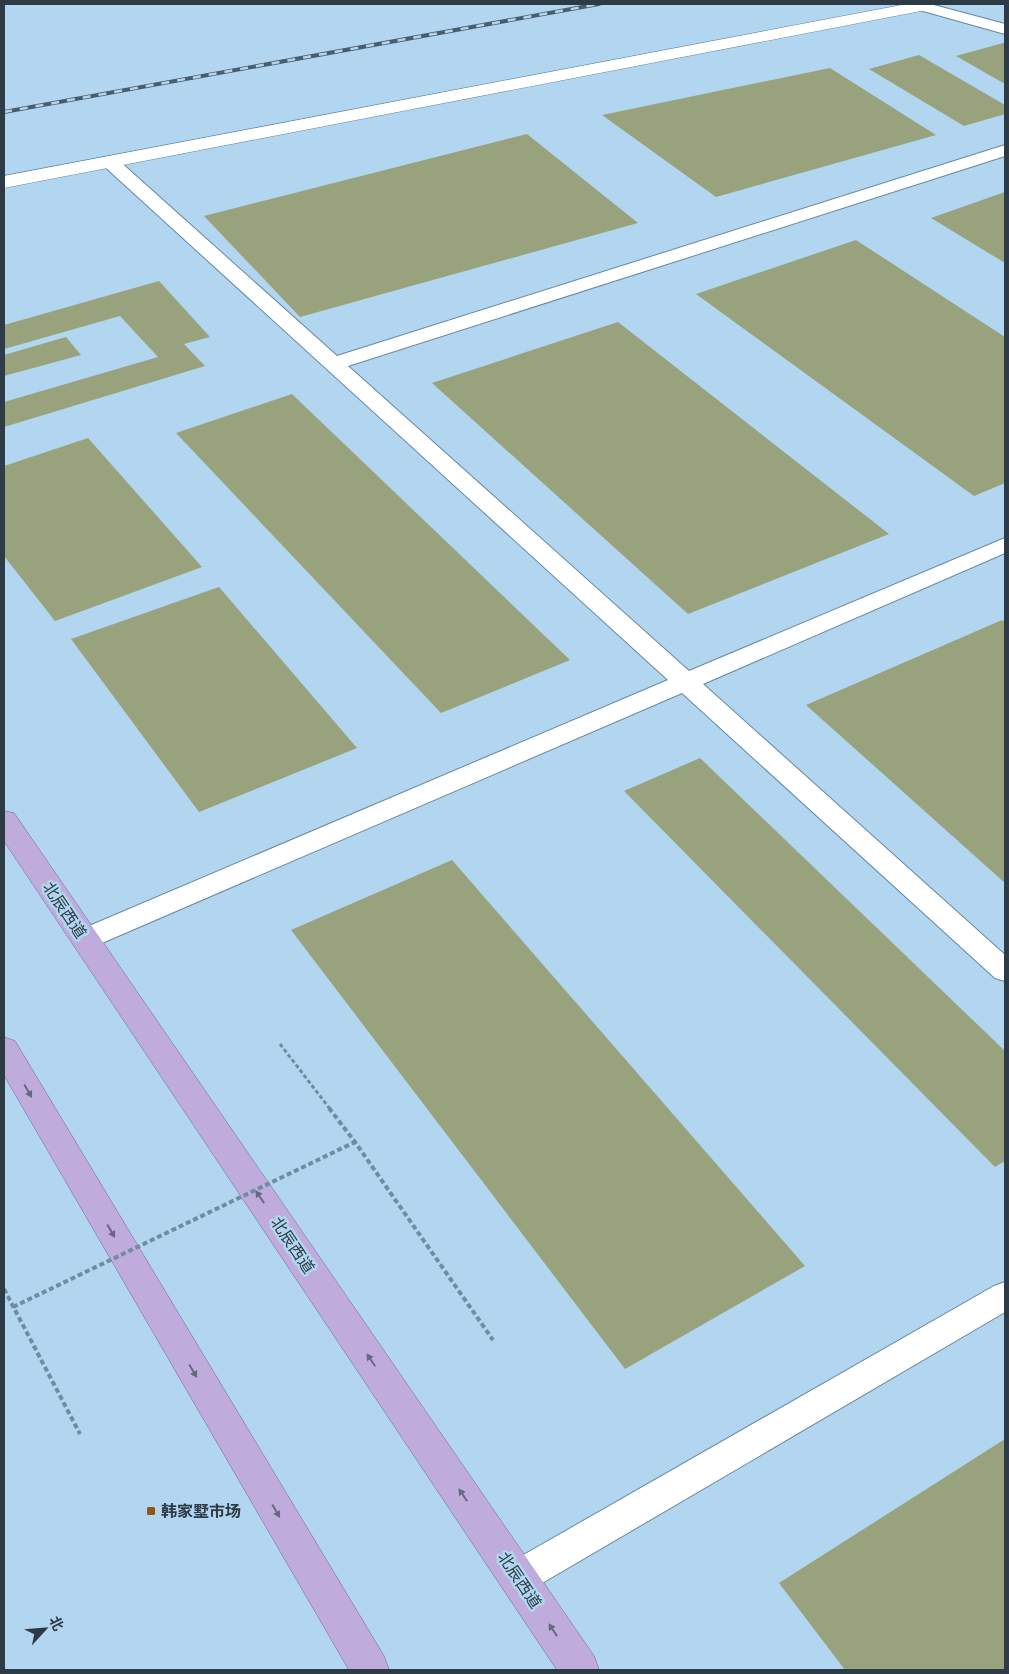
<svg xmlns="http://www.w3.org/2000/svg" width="1009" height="1674" font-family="'Open Sans','Noto Sans SC',sans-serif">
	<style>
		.building { fill: #98a27d }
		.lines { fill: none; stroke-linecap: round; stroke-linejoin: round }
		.service-casing { stroke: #6688a0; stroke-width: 2 }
		.minor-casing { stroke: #6688a0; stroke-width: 1 }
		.primary-casing { stroke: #70619a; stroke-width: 1 }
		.path-far1 { stroke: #728c9f; stroke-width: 3; stroke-dasharray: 4 2.5; stroke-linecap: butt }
		.path { stroke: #728c9f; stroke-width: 4; stroke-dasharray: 5 3; stroke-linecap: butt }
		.service { fill: #fff; fill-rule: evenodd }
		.minor { fill: #fff; fill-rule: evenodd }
		.primary { fill: #bfacdd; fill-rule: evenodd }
		.rail-casing { stroke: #495d6a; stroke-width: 4 }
		.rail { stroke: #b2d6f0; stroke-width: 2.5; stroke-dasharray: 8; stroke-linecap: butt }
		.path-bridge { stroke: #728c9f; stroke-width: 4; stroke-dasharray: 5 3; stroke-linecap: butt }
		.oneway { fill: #676882 }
		.poi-dot { fill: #915517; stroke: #b2d6f0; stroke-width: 2 }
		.labels { text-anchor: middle; stroke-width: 5; stroke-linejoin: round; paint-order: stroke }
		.near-street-label { font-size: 16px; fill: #2c3b45; stroke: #b2d6f0 }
		.near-poi-label { font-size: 16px; font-weight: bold; fill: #2c3b45; stroke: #b2d6f0; text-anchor: start }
	</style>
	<rect width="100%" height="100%" fill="#b2d6f0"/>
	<g class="building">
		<polygon points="1003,43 1005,44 1005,84 956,56"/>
		<polygon points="919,55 1005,105 1005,114 964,126 869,69"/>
		<polygon points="830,68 936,135 716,197 602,115"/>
		<polygon points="527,134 638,223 300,317 204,216"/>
		<polygon points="1005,192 1005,263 931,218"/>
		<polygon points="856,240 1005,337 1005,483 974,496 696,294"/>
		<polygon points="159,281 210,337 184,344 205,366 4,427 4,402 158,357 120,316 4,349 4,325"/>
		<polygon points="618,322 889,534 688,614 432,383"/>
		<polygon points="66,337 81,355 4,376 4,355"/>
		<polygon points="292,394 570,660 441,713 176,433"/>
		<polygon points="88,438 202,567 55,621 4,556 4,466"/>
		<polygon points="219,587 357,748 199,812 71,639"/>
		<polygon points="1002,620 1005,622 1005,883 806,705"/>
		<polygon points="700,758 1005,1051 1005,1161 995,1167 624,791"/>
		<polygon points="452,860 805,1266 625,1369 291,930"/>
		<polygon points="1005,1439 1005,1670 845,1670 779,1583"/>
	</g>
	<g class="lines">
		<g class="service-casing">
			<g id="service">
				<polygon points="915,4 930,4 1005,24 1005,34 916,9 913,6"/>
				<polygon points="1005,145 1005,156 348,366 689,671 1005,538 1005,553 703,684 1005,955 1005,981 995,978 682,693 95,946 85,949 75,946 71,939 75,932 668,680 105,167 102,163 105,159 111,158 117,159 337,356"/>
				<polygon points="1005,1282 1005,1312 532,1589 519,1594 506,1589 501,1577 506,1565 994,1286"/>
			</g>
		</g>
		<g class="minor-casing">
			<polygon id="minor" points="907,4 928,4 929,6 927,9 921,11 4,188 4,176"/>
		</g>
		<g class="primary-casing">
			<g id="primary">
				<polygon points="4,811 14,813 594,1656 599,1670 557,1670 4,841"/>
				<polygon points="4,1037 15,1041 384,1656 389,1670 349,1670 4,1075"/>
			</g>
		</g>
		<polyline class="path-far1" points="280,1044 330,1109"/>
		<g class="path">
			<polyline points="329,1108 355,1142 493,1340"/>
			<polyline points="4,1289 80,1434"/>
		</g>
		<use href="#service" class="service"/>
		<use href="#minor" class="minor"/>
		<use href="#primary" class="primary"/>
		<g class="rail-casing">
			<polyline id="rail" points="4,112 599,4"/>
		</g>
		<use href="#rail" class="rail"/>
		<polyline class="path-bridge" points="13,1307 355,1142"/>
	</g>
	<defs><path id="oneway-solid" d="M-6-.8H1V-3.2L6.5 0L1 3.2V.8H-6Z" transform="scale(1.25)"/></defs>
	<g class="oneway">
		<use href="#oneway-solid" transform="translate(28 1091) rotate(60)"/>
		<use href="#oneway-solid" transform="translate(260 1197) rotate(-124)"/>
		<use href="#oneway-solid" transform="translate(111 1231) rotate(60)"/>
		<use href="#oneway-solid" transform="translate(371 1360) rotate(-124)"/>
		<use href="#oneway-solid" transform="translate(193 1371) rotate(60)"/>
		<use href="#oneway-solid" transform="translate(463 1495) rotate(-124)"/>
		<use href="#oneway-solid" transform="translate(276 1511) rotate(60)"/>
		<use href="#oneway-solid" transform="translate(553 1630) rotate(-123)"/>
	</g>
	<rect class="poi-dot" x="146" y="1506" width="10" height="10" rx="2.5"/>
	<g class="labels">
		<g class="near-street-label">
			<text transform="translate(65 910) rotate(56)" y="6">北辰西道</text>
			<text transform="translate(293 1245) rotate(56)" y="6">北辰西道</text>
			<text transform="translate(520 1580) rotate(56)" y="6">北辰西道</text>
		</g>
		<g class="near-poi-label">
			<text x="161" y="1517">韩家墅市场</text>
		</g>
	</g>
	<rect width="1009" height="1674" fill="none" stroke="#2c3b45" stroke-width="10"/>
	<g transform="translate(45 1629) rotate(64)" stroke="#b2d6f0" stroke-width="4" paint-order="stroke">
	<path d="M0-4L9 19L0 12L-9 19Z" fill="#2c3b45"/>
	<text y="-8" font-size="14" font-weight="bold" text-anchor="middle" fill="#2c3b45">北</text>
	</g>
</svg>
